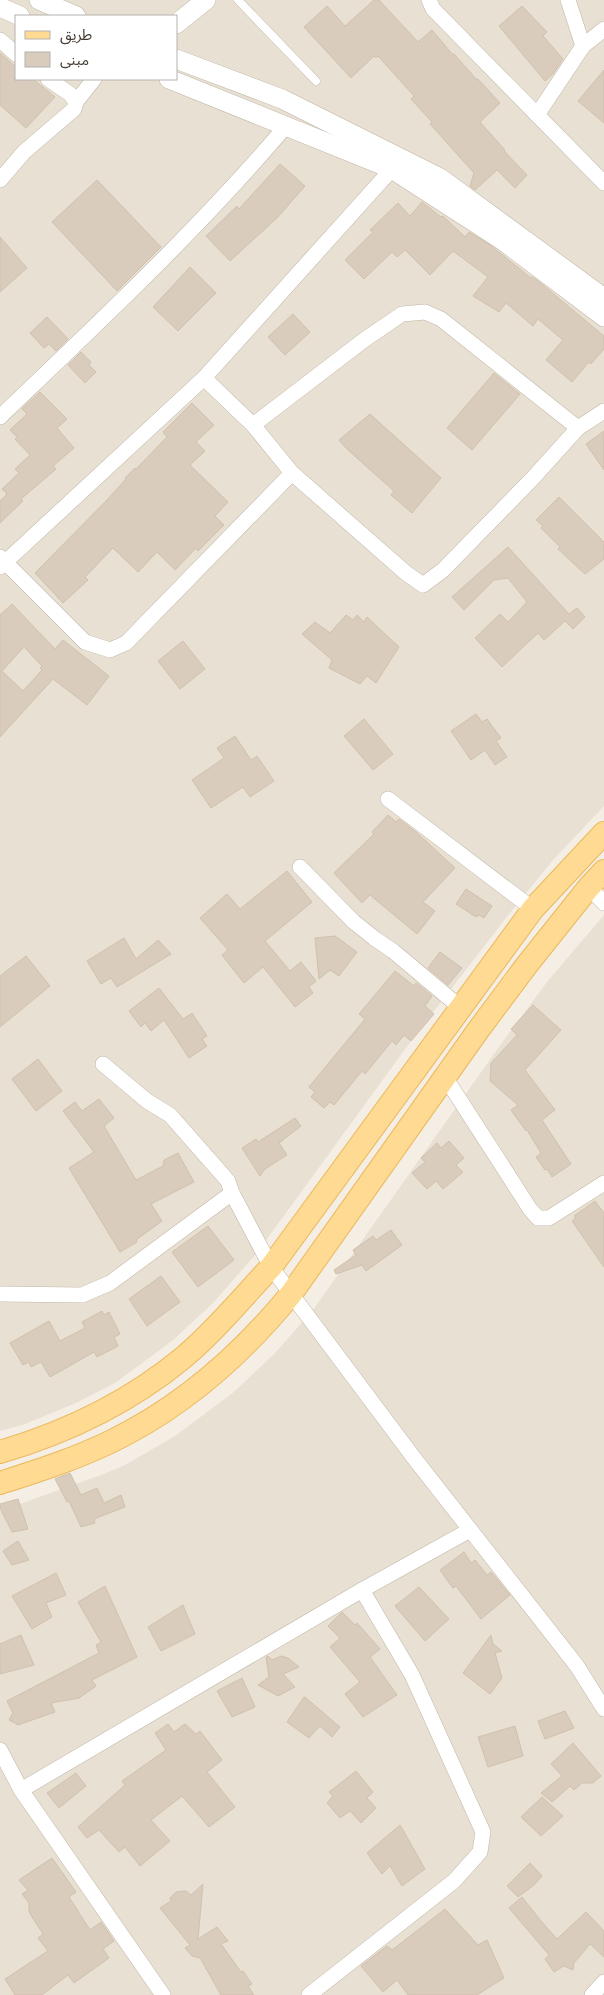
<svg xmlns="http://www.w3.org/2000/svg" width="604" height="1995" font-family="Arial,'Noto Sans Arabic',sans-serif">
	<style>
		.residential { fill: #e8e0d2; fill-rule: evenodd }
		.building { fill: #d9ccbc; stroke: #d1c1ac; fill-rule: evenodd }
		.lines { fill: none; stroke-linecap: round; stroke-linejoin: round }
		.service-casing { stroke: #c0b6a7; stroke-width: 9 }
		.minor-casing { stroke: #c0b6a7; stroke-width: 16 }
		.tertiary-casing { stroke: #c0b6a7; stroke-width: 20 }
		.primary-casing { stroke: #ebb85b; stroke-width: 24 }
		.service { stroke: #fff; stroke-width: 8 }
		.minor { stroke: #fff; stroke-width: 15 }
		.tertiary { stroke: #fff; stroke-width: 19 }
		.primary { stroke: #ffda92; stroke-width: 22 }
	</style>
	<rect width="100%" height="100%" fill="#f4eee5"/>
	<g class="residential">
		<path d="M0,0H604V806L553,860L509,914L411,1041L256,1254L213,1303L172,1341L115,1383L76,1403L25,1424L0,1431ZM16,16H176V79H16Z"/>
		<polygon points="604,915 604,1995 0,1995 0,1511 104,1474 125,1465 175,1436 234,1392 275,1353 313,1310 501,1044 547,982"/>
	</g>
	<g class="building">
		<polygon points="374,0 379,0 418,42 432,30 453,55 454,54 477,80 478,79 500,103 480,122 505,150 504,151 527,175 515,188 497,170 475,190 470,186 474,173 430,124 432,122 411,99 414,96 378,56 376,58 374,56 351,78 304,27 327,6 345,26"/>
		<polygon points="522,6 547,32 543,36 563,59 553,74 545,81 499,26"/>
		<polygon points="0,53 16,67 16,79 33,79 55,97 26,128 0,105"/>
		<polygon points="604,70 604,123 578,101"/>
		<polygon points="280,164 305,186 277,218 230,261 206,236 237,206 239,209"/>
		<polygon points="97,180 161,247 117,291 52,222"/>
		<polygon points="422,202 441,217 443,216 465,237 469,232 490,245 531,278 532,277 538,281 604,336 604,349 591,364 589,362 572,382 546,360 563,340 538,319 533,326 506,303 499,312 473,296 488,277 453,251 430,275 405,250 397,257 392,252 364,279 345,260 373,232 370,230 398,203 410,216"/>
		<polygon points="0,237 27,268 0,292"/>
		<polygon points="190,267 216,293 178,331 153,307"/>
		<polygon points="293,314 310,332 285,355 268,337"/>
		<polygon points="47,317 68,339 56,351 49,344 44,348 30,333"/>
		<polygon points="81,352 91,362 89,365 96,372 85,383 68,365"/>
		<polygon points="494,373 520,394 472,450 447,428"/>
		<polygon points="40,392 67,419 57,428 74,448 53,466 56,469 21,499 23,501 0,523 0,501 7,494 2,489 19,473 15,469 30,455 15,439 17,437 10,430 27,414 22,409"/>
		<polygon points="192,403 214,425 196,442 205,451 190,465 228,502 215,516 224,525 198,551 196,548 175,570 157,552 138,572 113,548 85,577 88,580 63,603 35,573 107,500 126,479 125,478 135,468 136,469 167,437 163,432"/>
		<polygon points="370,414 441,478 412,513 391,495 394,491 348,450 339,440"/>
		<polygon points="604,431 604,470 586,444"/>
		<polygon points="559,497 604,542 604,559 585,574 558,549 560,547 541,528 543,526 536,520"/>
		<polygon points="508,547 569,614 577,608 585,617 573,629 565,621 544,640 538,633 502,667 475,638 500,614 508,622 527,602 508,578 494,580 464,610 452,597"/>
		<path d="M12,604L55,649L63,640L109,676L87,705L53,679L0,737V615ZM24,647L42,666L40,668L42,670L23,691L2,671Z"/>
		<polygon points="346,615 353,620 357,615 364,622 367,617 399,647 376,683 367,676 360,684 329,668 332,660 302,634 315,622 330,633"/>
		<polygon points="183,641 205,669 180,689 158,661"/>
		<polygon points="476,714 482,722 487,719 501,738 496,741 507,757 495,765 485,750 471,760 451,731"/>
		<polygon points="364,719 393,754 373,770 344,736"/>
		<polygon points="235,736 251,760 257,756 274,781 250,797 243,787 211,808 192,780 224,758 217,748"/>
		<polygon points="388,815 396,822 399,819 416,832 455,868 423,902 435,911 417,934 370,895 362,903 334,873 374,834 372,832"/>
		<polygon points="287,871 312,902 265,941 290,971 301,962 316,981 309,987 313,993 295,1007 263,967 244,983 222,955 228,950 200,918 227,894 240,909"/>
		<polygon points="466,889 492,906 484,918 479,915 476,917 456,904"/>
		<polygon points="335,936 357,952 339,976 330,970 319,979 315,938"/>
		<polygon points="124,938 136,959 158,940 171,954 117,987 111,978 101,984 87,961"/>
		<polygon points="440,952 462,968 448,985 428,968"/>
		<polygon points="26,956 50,986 0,1027 0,976"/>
		<polygon points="395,971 414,986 416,983 432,996 425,1006 434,1014 411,1041 404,1035 396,1045 392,1041 365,1074 362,1071 334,1105 330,1102 324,1108 311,1097 315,1092 309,1087 365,1019 359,1014"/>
		<polygon points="159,988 183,1019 192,1013 207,1036 202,1039 207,1046 189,1058 164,1020 151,1031 145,1023 141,1027 129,1011"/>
		<polygon points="533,1005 561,1030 525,1070 555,1110 542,1120 571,1164 552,1177 547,1169 545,1170 536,1157 541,1153 527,1130 526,1131 511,1110 518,1105 490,1081 491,1063 517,1035 511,1029"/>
		<polygon points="38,1059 62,1091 36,1111 12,1079"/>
		<polygon points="99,1099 114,1118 104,1126 136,1180 163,1166 164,1160 178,1153 194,1182 151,1204 162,1221 136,1240 137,1242 120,1252 69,1168 94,1152 63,1111 75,1102 82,1111"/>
		<polygon points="295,1118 301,1126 279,1143 287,1155 265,1169 260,1176 242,1148 256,1139 258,1142"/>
		<polygon points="449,1141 464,1158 456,1165 463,1172 443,1189 436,1181 427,1189 412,1173 425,1162 421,1158 437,1143 441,1148"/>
		<polygon points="595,1201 604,1213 604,1267 572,1221 576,1218 574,1216"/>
		<polygon points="208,1226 234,1260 198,1287 172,1252"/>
		<polygon points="391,1230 402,1245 366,1271 362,1265 336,1274 334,1270 356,1255 353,1250 373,1236 376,1240"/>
		<polygon points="161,1276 180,1302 147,1326 129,1299"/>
		<polygon points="102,1311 104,1315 109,1312 120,1334 114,1337 118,1346 97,1357 94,1352 50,1377 41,1362 31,1367 29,1362 23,1365 10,1343 49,1321 60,1341 85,1328 82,1322"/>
		<polygon points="70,1473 81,1495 97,1488 104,1503 121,1495 125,1507 94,1519 95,1523 81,1527 69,1501 67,1502 55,1479"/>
		<polygon points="18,1499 28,1529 12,1532 0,1508 0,1504"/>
		<polygon points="18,1541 29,1560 12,1565 3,1551"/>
		<polygon points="464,1552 471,1563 475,1560 487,1575 491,1572 510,1595 481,1619 456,1586 453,1588 440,1570"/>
		<polygon points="56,1573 66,1595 46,1603 52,1617 32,1629 12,1596"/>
		<polygon points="105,1586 137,1657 92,1680 96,1686 79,1698 51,1703 55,1712 18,1725 9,1720 13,1713 7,1701 99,1653 96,1645 101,1642 78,1602"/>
		<polygon points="419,1587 449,1619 425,1641 395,1606"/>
		<polygon points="183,1605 195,1634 161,1651 148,1627"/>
		<polygon points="342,1612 355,1625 357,1623 380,1649 370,1657 397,1695 363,1717 345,1694 360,1682 330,1647 340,1638 328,1626"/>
		<polygon points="21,1635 34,1665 0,1674 0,1644"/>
		<polygon points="491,1635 493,1644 502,1651 495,1653 502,1678 490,1694 463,1673"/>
		<polygon points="268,1656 272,1660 281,1656 288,1658 299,1667 283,1674 295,1687 278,1696 258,1685 269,1677 266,1657"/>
		<polygon points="242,1678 255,1707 232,1717 217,1691"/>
		<polygon points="304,1697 306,1698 340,1727 332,1737 320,1726 309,1738 287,1722"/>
		<polygon points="565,1711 574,1728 545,1739 538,1721"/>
		<polygon points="168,1724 174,1732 185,1724 196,1734 200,1731 222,1760 207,1772 235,1807 209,1827 182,1796 151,1820 170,1841 140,1866 125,1847 119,1852 99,1830 87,1838 78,1827 125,1785 122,1781 166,1750 155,1733"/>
		<polygon points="515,1726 523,1756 488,1767 478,1737"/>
		<polygon points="573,1743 601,1776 593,1783 582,1783 574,1790 570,1786 552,1802 541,1793 562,1776 551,1764"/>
		<polygon points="356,1771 373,1792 367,1798 376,1808 361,1823 350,1811 340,1818 327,1803 333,1796 329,1792"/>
		<polygon points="76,1773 86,1786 59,1808 47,1793"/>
		<polygon points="542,1797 563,1816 541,1836 521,1817"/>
		<polygon points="400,1825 425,1869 402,1886 390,1866 382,1874 367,1853"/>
		<polygon points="52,1858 76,1892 69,1897 90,1930 101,1922 114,1941 103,1949 109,1958 74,1983 68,1975 42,1995 15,1995 5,1979 48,1951 38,1938 43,1934 29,1912 29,1903 22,1894 28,1890 19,1880"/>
		<polygon points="530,1863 542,1876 534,1885 518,1897 507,1886"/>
		<polygon points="203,1884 198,1939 217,1927 228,1941 221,1944 241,1972 243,1971 252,1984 248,1986 254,1995 221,1995 200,1958 192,1956 185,1948 190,1945 160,1908 171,1901 170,1898 176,1892 186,1891 191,1895"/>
		<polygon points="522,1897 541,1921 557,1939 586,1912 604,1931 604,1957 590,1944 574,1963 573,1970 564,1966 554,1972 545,1959 549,1955 509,1908"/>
		<polygon points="445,1909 478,1945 487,1940 504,1978 477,1995 408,1995 397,1980 383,1992 361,1966 387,1946 392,1950"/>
	</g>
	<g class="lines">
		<g class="service-casing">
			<polyline id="service" points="238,0 316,81"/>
		</g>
		<g class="minor-casing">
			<g id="minor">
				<polyline points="429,0 433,9 604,183"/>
				<polyline points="568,0 583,46"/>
				<polyline points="0,40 16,54"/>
				<polyline points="76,102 94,79"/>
				<polyline points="537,115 583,46 604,29"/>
				<polyline points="0,180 24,152 74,109 76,102 70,94 48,79"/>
				<polyline points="204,378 253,425 292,473 406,573 423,585 443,570 532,479 578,428 604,411"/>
				<path d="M0,417C98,323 198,230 286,126"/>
				<polyline points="253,425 364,340 402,314 425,312 441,319 578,428"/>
				<polyline points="0,557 85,642 110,650 126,643 292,473"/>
				<polyline points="0,567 204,378 392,169 396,161"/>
				<polyline points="388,799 533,909"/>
				<polyline points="300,867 354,922 374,938 393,951 461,1008"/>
				<polyline points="589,887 604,903"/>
				<polyline points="103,1064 147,1101 170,1115 228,1181 232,1193 271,1267 414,1458 577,1666 604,1709"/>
				<polyline points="445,1077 530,1209 538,1218 549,1218 604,1183"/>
				<polyline points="0,1294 82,1295 110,1283 232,1193"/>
				<polyline points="0,1750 21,1790 163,1995"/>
				<polyline points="21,1790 362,1590 470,1530"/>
				<polyline points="309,1995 454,1881 480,1852 483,1832 412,1675 362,1590"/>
				<polyline points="592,1995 604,1982"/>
			</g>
		</g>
		<g class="tertiary-casing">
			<g id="tertiary">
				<polyline points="39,0 76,16"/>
				<polyline points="0,7 20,16"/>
				<polyline points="176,24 206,0"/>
				<polyline points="176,59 282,99 440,178 604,298"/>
				<polyline points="169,79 392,169 502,240 604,317"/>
			</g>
		</g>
		<g class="primary-casing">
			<g id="primary">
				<path d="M0,1452C68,1432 130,1402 184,1357C216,1330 243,1297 271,1267L533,909L604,833"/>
				<path d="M0,1483C37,1471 75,1459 110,1442C181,1408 242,1354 291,1294L479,1029L526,966L589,887L604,871"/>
			</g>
		</g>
		<use href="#service" class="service"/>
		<use href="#minor" class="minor"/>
		<use href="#tertiary" class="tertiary"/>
		<use href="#primary" class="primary"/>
	</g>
	<rect x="15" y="15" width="162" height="65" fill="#ffffff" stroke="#b5b2ae"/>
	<rect x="25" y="31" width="25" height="8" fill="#ffda92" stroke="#b5b2ae"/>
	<text x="60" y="40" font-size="15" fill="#463e34">طريق</text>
	<rect x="25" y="52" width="25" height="15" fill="#d9ccbc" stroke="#b5b2ae"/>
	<text x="60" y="65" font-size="15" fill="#463e34">مبنى</text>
</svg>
